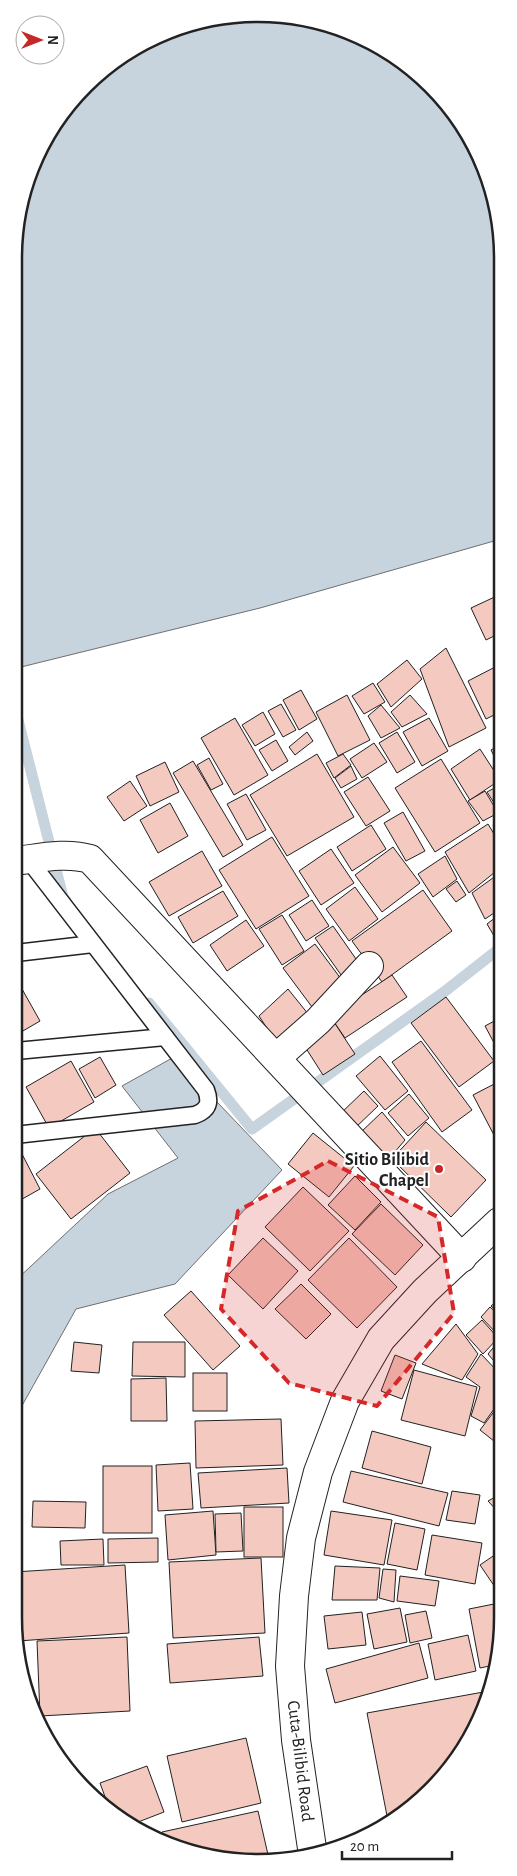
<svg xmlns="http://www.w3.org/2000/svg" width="517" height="1876" font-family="'Alegreya Sans',sans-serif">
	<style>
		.water { fill: #c7d3dd; stroke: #6f6f6f }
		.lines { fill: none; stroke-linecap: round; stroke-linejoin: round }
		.stream { stroke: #c7d3dd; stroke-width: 11 }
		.building { fill: #f3c9c0; stroke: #222 }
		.lane-casing { stroke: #222; stroke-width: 19 }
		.street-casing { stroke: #222; stroke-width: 30 }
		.secondary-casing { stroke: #222; stroke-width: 30 }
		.lane { stroke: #fff; stroke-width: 16 }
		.street { stroke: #fff; stroke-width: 28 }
		.secondary { stroke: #fff; stroke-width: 28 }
		.marked { fill: #d62828; fill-opacity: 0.2; stroke: #d62828; stroke-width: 4; stroke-dasharray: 10 6; stroke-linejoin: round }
		.poi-dot { fill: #c62828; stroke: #fff; stroke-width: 2 }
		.labels { text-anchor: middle; stroke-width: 4; stroke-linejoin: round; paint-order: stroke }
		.poi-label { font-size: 18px; font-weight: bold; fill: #222; stroke: #fff; text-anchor: end }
		.street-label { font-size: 18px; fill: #222; stroke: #fff }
		.rim { fill: none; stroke: #222; stroke-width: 2.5 }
	</style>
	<rect width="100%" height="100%" fill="#fff"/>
	<g class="water">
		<polygon points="306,18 367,39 432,86 478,151 501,227 501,539 260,608 17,668 18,211 55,123 122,55 210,19"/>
		<polygon points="174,1057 282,1170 175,1284 76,1309 14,1420 15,1281 108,1194 178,1158 122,1086"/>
	</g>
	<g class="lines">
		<g class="stream">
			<polyline points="17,716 63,897 66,901"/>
			<polyline points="149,1003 252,1129 444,992 500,948"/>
		</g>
	</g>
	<g class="building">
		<polygon points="501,594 500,633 486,640 471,608"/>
		<polygon points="446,648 486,728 449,747 420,669"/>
		<polygon points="500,649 500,665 494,654"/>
		<polygon points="407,660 422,679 391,707 377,684"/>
		<polygon points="499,665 500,668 500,712 486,719 468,681"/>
		<polygon points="373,683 385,702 364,714 352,696"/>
		<polygon points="301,690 317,719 299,730 283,700"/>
		<polygon points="347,695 370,740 338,756 316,712"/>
		<polygon points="410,695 427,714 402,727 391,712"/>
		<polygon points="281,704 296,730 283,737 268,711"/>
		<polygon points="381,705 400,728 381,738 368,716"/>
		<polygon points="263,712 275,734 255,746 242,725"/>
		<polygon points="235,718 268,775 234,795 201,738"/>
		<polygon points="429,718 448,751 422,766 403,732"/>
		<polygon points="307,732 313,741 295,755 289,747"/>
		<polygon points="397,732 415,762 397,773 379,743"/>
		<polygon points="276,740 288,761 272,771 259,750"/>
		<polygon points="374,743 387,762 362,778 350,759"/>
		<polygon points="500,745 500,768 491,750"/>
		<polygon points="480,749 500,780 470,800 451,769"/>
		<polygon points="317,754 354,817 287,856 250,795"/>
		<polygon points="343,754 351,765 334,778 326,763"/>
		<polygon points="209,758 223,784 211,790 197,765"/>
		<polygon points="441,759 480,823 435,852 395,788"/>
		<polygon points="193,761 243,845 223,857 173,773"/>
		<polygon points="165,762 179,792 150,806 136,776"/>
		<polygon points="351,766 357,779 341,788 335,778"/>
		<polygon points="368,777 390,811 366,826 344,792"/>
		<polygon points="130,781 147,806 124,821 107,797"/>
		<polygon points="500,785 500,812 487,792"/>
		<polygon points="485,791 498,813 483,821 468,801"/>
		<polygon points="246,794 266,830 247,840 227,804"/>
		<polygon points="170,803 188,836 158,853 140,820"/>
		<polygon points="403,812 425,851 406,861 384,823"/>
		<polygon points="500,821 500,839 493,825"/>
		<polygon points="488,824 500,844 500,868 469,893 445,852"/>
		<polygon points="371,825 386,849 352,871 337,847"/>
		<polygon points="272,837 309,896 256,929 219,870"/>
		<polygon points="393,847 420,883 382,912 355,875"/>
		<polygon points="331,849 354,883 321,905 299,871"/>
		<polygon points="202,851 222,886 169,916 149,882"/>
		<polygon points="445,856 457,879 433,897 418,874"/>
		<polygon points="497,875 500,880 500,909 485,919 472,893"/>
		<polygon points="457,881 466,895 456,902 446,889"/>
		<polygon points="355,887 378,919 349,941 326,909"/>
		<polygon points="423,890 452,931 382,982 352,941"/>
		<polygon points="223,891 238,916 193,943 178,917"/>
		<polygon points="312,900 329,926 306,941 289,915"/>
		<polygon points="500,914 500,946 487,924"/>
		<polygon points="282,915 304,951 282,965 259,929"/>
		<polygon points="246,920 264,946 227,971 210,945"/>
		<polygon points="333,926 363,969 346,982 315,938"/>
		<polygon points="315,944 347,987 315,1011 283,968"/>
		<polygon points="392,975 407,997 345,1038 330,1016"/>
		<polygon points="22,989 40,1021 16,1035 16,993"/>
		<polygon points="288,989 313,1020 278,1045 259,1016"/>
		<polygon points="446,997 494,1061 459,1087 411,1023"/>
		<polygon points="330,1016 355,1054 323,1075 300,1039"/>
		<polygon points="500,1018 500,1054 485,1026"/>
		<polygon points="421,1041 472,1110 442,1132 392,1062"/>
		<polygon points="380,1056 408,1091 385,1110 356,1076"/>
		<polygon points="100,1057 116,1085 95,1098 79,1069"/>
		<polygon points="71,1061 94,1102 49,1128 26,1087"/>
		<polygon points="500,1081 500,1138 496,1139 473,1095"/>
		<polygon points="364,1091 378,1106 354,1129 340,1114"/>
		<polygon points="409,1094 429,1118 408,1136 388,1113"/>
		<polygon points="382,1112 405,1140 388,1160 360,1133"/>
		<polygon points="426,1122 486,1180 451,1217 392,1159"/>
		<polygon points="95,1128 130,1173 71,1219 36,1174"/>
		<polygon points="313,1133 354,1166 329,1197 288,1164"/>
		<polygon points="22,1154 40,1189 15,1203 15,1158"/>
		<polygon points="355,1176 381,1202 355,1230 328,1205"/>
		<polygon points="303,1187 349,1231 310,1271 265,1227"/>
		<polygon points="381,1204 423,1245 395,1275 352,1234"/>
		<polygon points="263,1238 298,1271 263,1309 228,1275"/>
		<polygon points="349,1238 397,1287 357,1328 308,1280"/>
		<polygon points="301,1284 331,1314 306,1339 275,1309"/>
		<polygon points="191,1291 240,1346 213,1370 164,1315"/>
		<polygon points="499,1299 499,1313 491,1306"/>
		<polygon points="490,1307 499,1315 499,1336 481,1317"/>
		<polygon points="482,1320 498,1338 483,1354 466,1335"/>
		<polygon points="456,1324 478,1354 462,1380 422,1364"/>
		<polygon points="74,1342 102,1345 99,1373 71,1371"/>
		<polygon points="133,1342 185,1342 185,1377 132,1376"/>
		<polygon points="498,1342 499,1343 499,1367 488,1354"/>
		<polygon points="481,1354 499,1373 499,1402 484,1423 471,1416 480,1387 466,1377"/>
		<polygon points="395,1355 416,1363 402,1399 381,1391"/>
		<polygon points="414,1370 477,1387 465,1436 401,1420"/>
		<rect x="193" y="1373" width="34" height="38"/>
		<polygon points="166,1378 167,1421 131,1421 131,1379"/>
		<polygon points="499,1405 499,1445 480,1430"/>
		<polygon points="281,1419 283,1465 196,1468 195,1421"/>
		<polygon points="372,1431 431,1447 422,1484 362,1468"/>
		<polygon points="190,1463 193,1509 158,1511 156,1465"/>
		<rect x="103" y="1466" width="49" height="67"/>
		<polygon points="287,1468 289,1503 201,1508 198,1473"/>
		<polygon points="351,1471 448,1493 439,1526 343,1502"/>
		<polygon points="452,1491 480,1495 475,1524 446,1520"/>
		<polygon points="499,1495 499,1513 488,1501"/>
		<polygon points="33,1501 86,1502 85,1528 32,1527"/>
		<rect x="244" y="1507" width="39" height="50"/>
		<polygon points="213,1511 216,1555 168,1560 165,1515"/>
		<polygon points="331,1511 392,1520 384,1565 324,1555"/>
		<polygon points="241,1513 243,1551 216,1552 215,1514"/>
		<polygon points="395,1523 425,1529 417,1570 387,1564"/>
		<polygon points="14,1529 17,1529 19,1567 14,1567"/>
		<polygon points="432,1535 482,1543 475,1584 425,1575"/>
		<polygon points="158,1538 158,1562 108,1563 108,1539"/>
		<polygon points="103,1539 104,1565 61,1565 60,1541"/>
		<polygon points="496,1554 499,1558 499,1593 480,1565"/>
		<polygon points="261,1558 265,1633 173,1638 169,1562"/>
		<polygon points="125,1565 129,1633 18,1641 14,1618 14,1572"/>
		<polygon points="335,1566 380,1568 377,1600 332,1600"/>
		<polygon points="383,1569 396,1570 394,1602 379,1598"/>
		<polygon points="400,1576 439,1581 435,1606 397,1601"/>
		<polygon points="499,1603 499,1664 480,1668 469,1609"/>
		<polygon points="400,1608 407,1642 374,1649 367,1614"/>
		<polygon points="426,1611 432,1638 410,1643 405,1615"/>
		<polygon points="362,1612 366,1645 328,1649 324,1616"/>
		<polygon points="468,1635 476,1671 435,1680 428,1644"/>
		<polygon points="127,1637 130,1711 40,1716 37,1641"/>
		<polygon points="259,1637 263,1676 170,1683 167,1644"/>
		<polygon points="419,1643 428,1678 335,1703 326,1669"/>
		<polygon points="489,1691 470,1740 408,1811 388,1821 367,1713"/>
		<polygon points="246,1738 261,1803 182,1822 167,1756"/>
		<polygon points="147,1766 164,1812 133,1824 108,1805 100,1783"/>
		<polygon points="258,1811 269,1859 242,1862 164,1841 162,1832"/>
	</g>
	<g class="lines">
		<g class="lane-casing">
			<g id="lane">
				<polyline points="16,953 93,944"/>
				<polyline points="16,1051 165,1037"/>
				<path d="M15,1135L195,1115C208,1110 211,1103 206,1090L28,859"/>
			</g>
		</g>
		<g class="street-casing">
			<g id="street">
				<path d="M16,861C40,858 66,852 90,859L462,1258"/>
				<polyline points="276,1058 318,1021 369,966"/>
			</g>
		</g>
		<g class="secondary-casing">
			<polyline id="secondary" points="313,1855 296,1740 290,1666 294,1596 301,1538 318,1472 345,1401 381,1339 425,1291 499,1222"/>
		</g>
		<use href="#lane" class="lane"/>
		<use href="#street" class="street"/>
		<use href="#secondary" class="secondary"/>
	</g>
	<path class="marked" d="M328,1161L438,1217L454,1313L377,1406L289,1383L221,1309L238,1211Z"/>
	<circle class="poi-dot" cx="439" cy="1169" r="5"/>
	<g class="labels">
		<g class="poi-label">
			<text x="429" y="1165">Sitio Bilibid<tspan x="429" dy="21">Chapel</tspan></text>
		</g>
		<g class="street-label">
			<text transform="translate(301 1761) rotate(83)" y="6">Cuta-Bilibid Road</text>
		</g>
	</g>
	<path d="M0 0H517V1876H0ZM258 22H258A236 236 0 0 1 494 258V1618A236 236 0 0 1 258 1854H258A236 236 0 0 1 22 1618V258A236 236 0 0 1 258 22Z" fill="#fff" fill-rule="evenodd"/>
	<path class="rim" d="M258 22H258A236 236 0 0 1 494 258V1618A236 236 0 0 1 258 1854H258A236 236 0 0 1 22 1618V258A236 236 0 0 1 258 22Z"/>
	<g transform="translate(40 40) rotate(90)"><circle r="24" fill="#ffffff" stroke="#a7a7a7"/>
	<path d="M0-4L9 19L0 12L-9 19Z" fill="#c62828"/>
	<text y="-8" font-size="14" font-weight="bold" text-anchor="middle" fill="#222222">N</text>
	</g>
	<path d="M342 1851v8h110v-8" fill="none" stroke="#222222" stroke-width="2.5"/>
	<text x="350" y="1851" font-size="15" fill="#222222" stroke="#ffffff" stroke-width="4" paint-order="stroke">20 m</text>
</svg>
